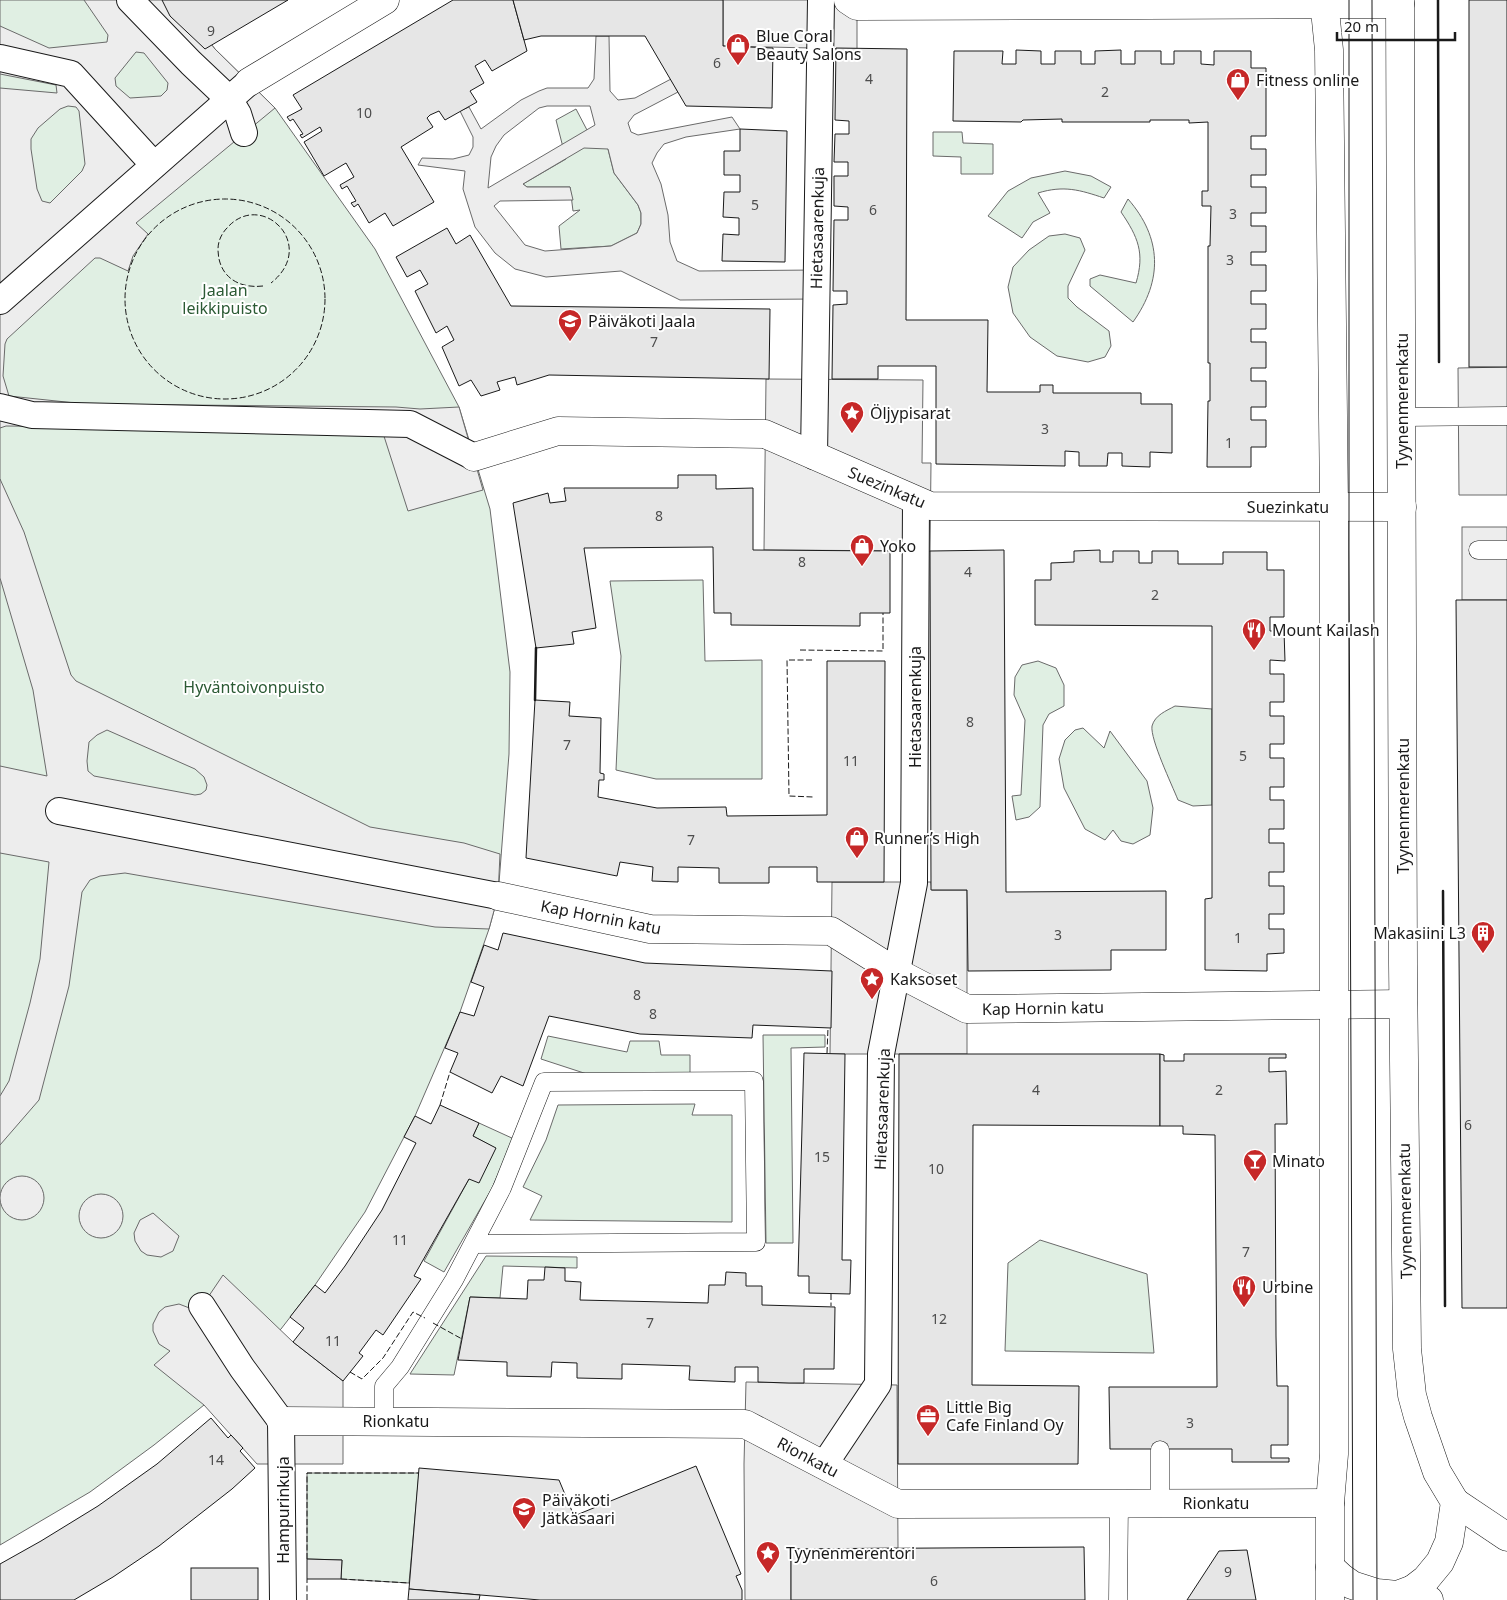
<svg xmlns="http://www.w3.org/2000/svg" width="1507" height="1600" font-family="'Noto Sans',sans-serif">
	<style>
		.green { fill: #e0efe3; stroke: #6a6a6a }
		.parking { fill: #ededed; stroke: #6a6a6a; fill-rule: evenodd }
		.building { fill: #e6e6e6; stroke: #1a1a1a }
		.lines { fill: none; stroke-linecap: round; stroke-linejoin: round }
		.service-casing { stroke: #1a1a1a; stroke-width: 19 }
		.pedestrian-casing { stroke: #1a1a1a; stroke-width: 28 }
		.minor-casing { stroke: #1a1a1a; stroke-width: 29 }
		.secondary-casing { stroke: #1a1a1a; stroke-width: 29 }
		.service { stroke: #fff; stroke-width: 18 }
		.pedestrian { stroke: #fff; stroke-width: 26 }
		.minor { stroke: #fff; stroke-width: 28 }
		.secondary { stroke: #fff; stroke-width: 28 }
		.tram { stroke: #1a1a1a; stroke-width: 1 }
		.fence { stroke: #1a1a1a; stroke-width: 1; stroke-dasharray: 6 2.5; stroke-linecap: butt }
		.wall { stroke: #1a1a1a; stroke-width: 2.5 }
		.labels { text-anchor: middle; stroke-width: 4; stroke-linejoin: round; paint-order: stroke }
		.number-label { font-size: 14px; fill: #4d4d4d }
		.poi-label { font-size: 16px; fill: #1a1a1a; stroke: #fff; text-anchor: start }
		.street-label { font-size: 16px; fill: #1a1a1a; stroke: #fff }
		.park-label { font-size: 16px; fill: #2b5a34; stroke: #fff }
	</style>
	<rect width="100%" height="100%" fill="#fff"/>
	<g class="green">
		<polygon points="0,0 176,0 215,49 275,108 375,249 459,407 490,509 510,672 509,754 498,896 489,929 460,1012 415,1116 365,1212 315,1285 281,1329 204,1405 154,1445 90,1492 0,1545"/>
		<polygon points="576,109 587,130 608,149 614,173 638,205 641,213 641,224 637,233 611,246 561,249 559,226 580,210 573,211 570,187 527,187 523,184 566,159 556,120"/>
		<polygon points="933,132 962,132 963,143 993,144 993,174 961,174 961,157 933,156"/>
		<path d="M1065,171L1091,176L1111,187L1104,198C1080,190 1064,185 1038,193L1050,213L1033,222L1022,238L988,216L1008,191L1031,178Z"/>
		<path d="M1128,199C1162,238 1163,280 1133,322L1090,286V279L1100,275L1136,283C1145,253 1138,237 1121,212Z"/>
		<polygon points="1065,234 1080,238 1085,250 1068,286 1068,298 1077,307 1109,331 1111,346 1105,357 1088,362 1057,356 1030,337 1013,313 1008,287 1013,267 1029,250 1049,236"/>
		<polygon points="703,580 705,661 762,660 762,779 656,779 616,770 621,656 610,581"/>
		<polygon points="1038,661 1056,668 1064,685 1064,706 1049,714 1043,725 1040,807 1029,817 1016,820 1012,796 1021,795 1025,720 1014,695 1015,677 1022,665"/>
		<path d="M1175,706L1212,709V805L1193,806L1178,800C1172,785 1150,739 1152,726C1155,715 1166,711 1175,706Z"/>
		<polygon points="1083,728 1104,748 1110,731 1147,781 1153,808 1150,835 1133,844 1121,841 1113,830 1105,840 1085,829 1064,788 1059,759 1065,740 1075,730"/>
		<polygon points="763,1035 825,1035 825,1047 791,1048 793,1243 766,1243"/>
		<polygon points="548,1036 627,1052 630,1041 659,1041 661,1055 690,1055 690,1074 590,1075 541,1059"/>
		<polygon points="695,1104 692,1115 732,1115 732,1222 530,1220 542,1196 523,1187 546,1140 558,1105"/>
		<polygon points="479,1123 514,1139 491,1190 444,1272 424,1261 469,1179 495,1148 473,1136"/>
		<polygon points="1040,1240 1147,1274 1154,1353 1005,1351 1008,1263"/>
		<polygon points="486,1256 577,1257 577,1268 503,1266 500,1298 470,1297 454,1375 410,1374"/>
		<polygon points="307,1473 419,1473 409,1583 341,1579 342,1560 307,1559"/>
	</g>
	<g class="parking">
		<path d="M84,0H176L215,49L275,108L136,223L148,234L133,256L128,271L100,258H95L7,339L5,344L3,376L9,396L85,404L396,407L420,409L459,407L483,490L408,511L382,430L6,426L0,428V88L57,93L56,85L0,74V26L49,48L107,42L108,35ZM136,52L144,53L168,83L167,90L161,96L130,98L116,86L115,78ZM68,106L76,107L79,111L85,164L82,171L50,203L42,201L37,189L31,149V139L38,128L60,109Z"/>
		<polygon points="723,0 857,0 857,49 723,46"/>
		<path d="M596,36H609L610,91L618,100L635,98L671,79L678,92L634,115L628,123L631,132L638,135L732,117L740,129L686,137L664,144L657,153L652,163L661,184L668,215L670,242L677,261L699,271L816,270V299L680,300L621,271L546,277L515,269L495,253L475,227L463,189L465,171L418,165L422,158L453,159L469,155L473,147V137L460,111L469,107L481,129L521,100L539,91L547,88H588L594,79ZM547,106H590L595,125L488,188L491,157L496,146L504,135L539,108ZM584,148L608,149L614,173L638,205L641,213V224L637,233L611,246L545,251L525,245L494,206L500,201L573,200L570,187H527L523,184Z"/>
		<polygon points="1507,367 1507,495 1459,495 1458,368"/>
		<polygon points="766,379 923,380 922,463 931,463 930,551 764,550"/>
		<path d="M0,479L24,532L71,675L76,681L370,827L464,843L500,854L498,896L489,929L435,927L125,873L100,876L90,880L82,892L69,986L39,1100L0,1145V1096L9,1081L30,1003L40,959L49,862L0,853V766L47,776L33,690L0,578ZM107,730L195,769L204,777L207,785L206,790L201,794L195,795L94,776L88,771L87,761L89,742L97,735Z"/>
		<rect x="1462" y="527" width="45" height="73"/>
		<polygon points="832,882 931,882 932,890 967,890 967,1054 830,1054"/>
		<circle cx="22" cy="1198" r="22"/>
		<circle cx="101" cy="1216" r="22"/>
		<polygon points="153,1213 179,1236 173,1251 161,1257 147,1255 141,1251 135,1241 134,1233 140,1220"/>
		<polygon points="223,1275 293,1342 343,1381 343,1464 257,1464 204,1405 154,1365 170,1351 159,1344 153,1331 153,1324 159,1312 165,1307 179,1304 192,1309 196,1315"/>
		<polygon points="746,1382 897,1385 898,1548 791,1549 791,1600 745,1600 744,1464"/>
	</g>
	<g class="building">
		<polygon points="162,0 288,0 205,49 170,16"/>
		<polygon points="453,0 513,0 527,51 492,71 485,60 475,66 484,83 470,91 477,102 445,120 439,111 430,115 427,118 433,127 401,147 434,202 393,226 385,213 369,223 358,204 354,207 351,203 356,201 347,186 342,189 340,185 354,177 346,163 324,176 304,142 322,131 320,127 302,138 300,135 303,134 293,119 290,121 287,117 302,109 293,95"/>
		<polygon points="513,0 723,0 723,46 773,48 772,108 686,106 645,36 541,36 524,40"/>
		<rect x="1469" y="0" width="38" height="367"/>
		<polygon points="836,48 907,49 906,320 988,320 987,392 1040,392 1040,385 1053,385 1053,393 1141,393 1141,404 1172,404 1172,453 1150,452 1150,467 1122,466 1122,453 1108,453 1107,466 1079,466 1079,452 1065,451 1065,466 936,464 936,366 878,366 878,379 832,379 833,305 847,304 847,291 833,291 834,220 848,220 848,207 834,206 834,176 848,176 848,162 834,162 835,134 849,134 849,121 835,120"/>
		<polygon points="1016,50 1041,51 1041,64 1055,64 1055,51 1081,51 1081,64 1095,64 1095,51 1121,50 1121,64 1135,64 1135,51 1161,51 1161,64 1174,64 1174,51 1201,51 1201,64 1214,65 1214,51 1251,51 1251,68 1266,68 1266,136 1251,136 1251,149 1266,149 1266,175 1251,175 1251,187 1266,187 1266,213 1251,213 1251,226 1266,226 1266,252 1251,252 1251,265 1266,265 1266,291 1251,291 1251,304 1266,304 1266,329 1251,329 1251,342 1266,342 1266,368 1251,368 1251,381 1266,381 1266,407 1251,407 1251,420 1266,420 1266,447 1251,447 1251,467 1207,467 1208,401 1210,401 1210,363 1208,363 1208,246 1210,246 1211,206 1202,206 1202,191 1208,191 1208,122 1189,123 1189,120 1150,120 1150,122 1062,122 1062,119 1023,120 1021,122 953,121 954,51 1003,51 1002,64 1016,64"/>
		<polygon points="740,129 787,131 785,262 722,261 723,234 739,235 739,218 723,217 724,192 740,192 740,175 724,175 724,151 740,151"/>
		<polygon points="447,228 456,244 470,235 511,306 770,309 769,379 549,375 517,385 515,377 497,382 500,390 481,396 471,380 459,386 442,347 454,340 447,326 436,333 415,291 428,284 420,270 407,277 396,257"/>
		<polygon points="678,475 716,475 716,489 753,488 753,550 890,551 890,613 860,613 860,626 731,625 731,613 714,613 713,547 584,548 596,628 572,632 574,644 536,648 513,503 548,493 550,503 566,501 564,488 678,488"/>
		<polygon points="1004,550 1006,892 1166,891 1166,950 1111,950 1111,970 968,971 967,890 931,890 930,551"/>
		<polygon points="1100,550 1100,562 1113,562 1113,551 1139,551 1139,563 1152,563 1152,551 1178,551 1178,564 1223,564 1223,552 1267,552 1267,570 1284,570 1284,617 1270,617 1270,631 1284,631 1285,661 1270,660 1270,674 1284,674 1284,702 1270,702 1270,716 1284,716 1284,744 1270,744 1270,758 1284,758 1284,787 1270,787 1270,800 1284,800 1284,829 1269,829 1269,843 1284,843 1284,872 1269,872 1269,886 1284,886 1284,914 1269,914 1269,929 1284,929 1284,953 1267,954 1267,971 1205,970 1205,899 1212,898 1212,626 1035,625 1035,580 1051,580 1051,563 1074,562 1074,551"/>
		<polygon points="1456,600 1507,600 1507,1308 1462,1308"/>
		<polygon points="827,661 885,661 884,882 817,882 817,867 769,867 769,883 719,883 719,868 678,867 678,882 652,881 653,867 620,862 617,876 526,858 535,700 570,702 569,716 601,718 600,773 604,774 604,780 599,780 598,797 657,808 726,807 727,816 827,815"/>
		<polygon points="503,933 645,963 832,971 831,1028 753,1025 752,1038 640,1034 549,1016 523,1086 501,1076 492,1093 450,1072 458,1053 445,1048 460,1012 474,1016 484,987 471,982 484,945 498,950"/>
		<polygon points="804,1053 845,1054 842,1260 851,1260 850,1294 809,1293 809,1276 798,1276"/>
		<polygon points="899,1054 1160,1054 1160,1126 973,1125 972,1385 1079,1386 1078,1464 898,1464"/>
		<polygon points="1160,1054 1164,1055 1164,1061 1184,1061 1184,1054 1286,1054 1286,1058 1269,1058 1269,1072 1286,1071 1287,1124 1275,1124 1276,1336 1277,1386 1288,1386 1288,1445 1271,1445 1271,1458 1289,1458 1289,1462 1232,1462 1232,1449 1110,1449 1109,1387 1217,1387 1215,1135 1183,1134 1183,1126 1160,1126"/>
		<polygon points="440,1105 479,1123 473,1136 496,1148 479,1183 469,1179 414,1276 421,1279 383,1335 376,1330 359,1353 363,1356 343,1381 293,1342 304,1328 290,1317 315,1285 325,1293 345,1266 382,1210 416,1143 404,1137 415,1116 431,1124"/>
		<polygon points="545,1267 565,1268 565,1281 581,1282 580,1300 708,1303 709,1285 725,1285 726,1272 746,1273 746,1286 762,1286 762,1305 835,1307 834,1369 804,1369 804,1383 789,1383 758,1382 758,1367 735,1367 735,1382 689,1380 690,1366 622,1364 622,1379 577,1378 577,1363 552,1362 551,1377 507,1376 507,1362 458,1360 470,1297 527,1299 528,1280 544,1280"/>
		<polygon points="211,1418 228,1438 231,1435 243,1448 240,1451 255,1468 232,1489 159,1546 113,1577 74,1600 0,1600 0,1564 41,1541 98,1506 157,1464"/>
		<polygon points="696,1466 741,1574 736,1576 742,1590 742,1600 540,1600 409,1589 419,1468 559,1480 574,1516"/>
		<polygon points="1084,1547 1085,1600 791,1600 791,1549"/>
		<polygon points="1247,1550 1256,1600 1187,1600 1219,1551"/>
		<polygon points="307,1559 342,1560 341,1579 307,1579"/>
		<rect x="191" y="1568" width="67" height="32"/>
		<polygon points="409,1589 480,1595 479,1600 408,1600"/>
	</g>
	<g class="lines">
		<g class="service-casing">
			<g id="service">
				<polyline points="1402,417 1507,416"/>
				<polyline points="1478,550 1507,550"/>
				<polyline points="384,1421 384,1386 400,1367 454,1280 488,1215 502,1188 544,1082 754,1081 756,1242 473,1244"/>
				<polyline points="1160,1450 1160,1504"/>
				<polyline points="1118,1600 1119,1503"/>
			</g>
		</g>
		<g class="pedestrian-casing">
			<g id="pedestrian">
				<polyline points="130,0 191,63 229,99 238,114 244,133"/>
				<polyline points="0,58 71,74 154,165"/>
				<polyline points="0,301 249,82"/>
				<polyline points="0,407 32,415 410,424 474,457"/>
				<polyline points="814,456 821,0"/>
				<polyline points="59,811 498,896"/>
				<polyline points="202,1306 242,1368 281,1421 283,1600"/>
				<polyline points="824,1465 878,1384 881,1054 914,883 916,500"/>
			</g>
		</g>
		<g class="minor-casing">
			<g id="minor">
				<polyline points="848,0 857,6 1400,4"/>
				<polyline points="249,82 385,0"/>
				<polyline points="474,457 558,431 765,434 930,506 1402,507"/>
				<polyline points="498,896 650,929 831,931 898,973 967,1009 1403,1004"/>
				<polyline points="281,1421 745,1424 898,1504 1330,1503"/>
				<polyline points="1455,1502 1507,1537"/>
				<polyline points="1413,1589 1429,1600"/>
			</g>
		</g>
		<g class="secondary-casing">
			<g id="secondary">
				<polyline points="1324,0 1329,50 1334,507 1334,1454 1330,1503 1330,1600"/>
				<polyline points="1330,1567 1342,1578 1352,1585 1377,1593 1397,1595 1413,1589 1426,1579 1440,1562 1449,1542 1455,1502 1437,1472 1418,1417 1412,1395 1407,1349 1403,964 1400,0"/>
			</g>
		</g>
		<use href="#service" class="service"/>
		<use href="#pedestrian" class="pedestrian"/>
		<use href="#minor" class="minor"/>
		<use href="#secondary" class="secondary"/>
		<g class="tram">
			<polyline points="1349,0 1349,550 1353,1600"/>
			<polyline points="1372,0 1377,1600"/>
		</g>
		<g class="fence">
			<circle cx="225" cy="299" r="100"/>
			<path d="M263,286C238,289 218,276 218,249C218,241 222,233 227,228C261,189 319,245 271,283"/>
			<polyline points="800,650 883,651 883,613"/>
			<polyline points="812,660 787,660 789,796 813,797"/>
			<polyline points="827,1053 828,1028"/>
			<polyline points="440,1105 450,1072"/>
			<polyline points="831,1294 831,1306"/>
			<polyline points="433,1323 462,1339"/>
			<polyline points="350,1372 362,1379 383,1358 413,1312 425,1318"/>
			<polyline points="307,1559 307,1473 419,1473"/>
			<polyline points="341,1579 409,1583"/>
			<polyline points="307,1600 307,1579"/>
		</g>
		<g class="wall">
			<polyline points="1438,0 1439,362"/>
			<polyline points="535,700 536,648"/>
			<polyline points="1443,891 1445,1306"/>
		</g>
	</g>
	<defs>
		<g id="shop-pin" transform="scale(1.25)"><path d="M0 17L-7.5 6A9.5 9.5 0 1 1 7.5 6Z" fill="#c62828" stroke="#fff"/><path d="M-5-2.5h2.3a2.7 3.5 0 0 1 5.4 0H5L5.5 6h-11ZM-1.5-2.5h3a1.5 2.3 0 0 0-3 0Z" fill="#fff"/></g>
		<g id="school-pin" transform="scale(1.25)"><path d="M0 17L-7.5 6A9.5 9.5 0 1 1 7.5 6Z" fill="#c62828" stroke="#fff"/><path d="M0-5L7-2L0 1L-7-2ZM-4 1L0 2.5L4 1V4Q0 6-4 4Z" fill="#fff"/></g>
		<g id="sight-pin" transform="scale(1.25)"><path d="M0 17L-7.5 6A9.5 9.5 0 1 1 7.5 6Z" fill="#c62828" stroke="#fff"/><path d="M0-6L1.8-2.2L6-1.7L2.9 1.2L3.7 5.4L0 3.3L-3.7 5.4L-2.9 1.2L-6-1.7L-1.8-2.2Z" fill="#fff"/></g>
		<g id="restaurant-pin" transform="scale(1.25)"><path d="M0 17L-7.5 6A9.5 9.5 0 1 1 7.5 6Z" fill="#c62828" stroke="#fff"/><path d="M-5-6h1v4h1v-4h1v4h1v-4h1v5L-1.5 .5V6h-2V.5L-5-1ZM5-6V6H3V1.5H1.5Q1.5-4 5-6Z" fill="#fff"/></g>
		<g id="building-pin" transform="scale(1.25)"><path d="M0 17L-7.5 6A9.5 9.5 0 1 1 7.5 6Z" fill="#c62828" stroke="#fff"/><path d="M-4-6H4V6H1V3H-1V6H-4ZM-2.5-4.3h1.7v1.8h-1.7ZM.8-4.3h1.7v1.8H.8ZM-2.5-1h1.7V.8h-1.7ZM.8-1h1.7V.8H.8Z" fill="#fff"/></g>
		<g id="bar-pin" transform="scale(1.25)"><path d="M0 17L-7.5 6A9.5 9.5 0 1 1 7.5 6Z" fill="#c62828" stroke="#fff"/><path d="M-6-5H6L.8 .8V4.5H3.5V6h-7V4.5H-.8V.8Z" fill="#fff"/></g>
		<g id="office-pin" transform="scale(1.25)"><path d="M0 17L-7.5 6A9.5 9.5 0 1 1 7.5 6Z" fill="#c62828" stroke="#fff"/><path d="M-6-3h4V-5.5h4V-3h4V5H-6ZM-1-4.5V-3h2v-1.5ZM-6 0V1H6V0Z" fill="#fff"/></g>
	</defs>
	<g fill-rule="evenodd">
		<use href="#shop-pin" x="738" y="45"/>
		<use href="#shop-pin" x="1238" y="80"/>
		<use href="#school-pin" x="570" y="321"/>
		<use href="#sight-pin" x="852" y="413"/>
		<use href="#shop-pin" x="862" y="546"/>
		<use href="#restaurant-pin" x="1254" y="630"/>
		<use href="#shop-pin" x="857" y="838"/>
		<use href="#building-pin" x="1483" y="933"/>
		<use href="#sight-pin" x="872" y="979"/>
		<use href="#bar-pin" x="1255" y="1161"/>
		<use href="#restaurant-pin" x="1244" y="1287"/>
		<use href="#office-pin" x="928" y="1416"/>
		<use href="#school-pin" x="524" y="1509"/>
		<use href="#sight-pin" x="768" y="1553"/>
	</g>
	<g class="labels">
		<g class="number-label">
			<text x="211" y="36">9</text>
			<text x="717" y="68">6</text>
			<text x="869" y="84">4</text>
			<text x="1105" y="97">2</text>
			<text x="364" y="118">10</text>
			<text x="755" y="210">5</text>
			<text x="873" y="215">6</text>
			<text x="1233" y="219">3</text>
			<text x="1230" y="265">3</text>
			<text x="654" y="347">7</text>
			<text x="1045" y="434">3</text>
			<text x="1229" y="448">1</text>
			<text x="659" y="521">8</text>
			<text x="802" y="567">8</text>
			<text x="968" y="577">4</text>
			<text x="1155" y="600">2</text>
			<text x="970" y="727">8</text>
			<text x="567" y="750">7</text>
			<text x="1243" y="761">5</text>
			<text x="851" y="766">11</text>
			<text x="691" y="845">7</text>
			<text x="1058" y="940">3</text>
			<text x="1238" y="943">1</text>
			<text x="637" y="1000">8</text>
			<text x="653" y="1019">8</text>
			<text x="1036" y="1095">4</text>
			<text x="1219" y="1095">2</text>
			<text x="1468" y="1130">6</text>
			<text x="822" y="1162">15</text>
			<text x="936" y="1174">10</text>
			<text x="400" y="1245">11</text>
			<text x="1246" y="1257">7</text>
			<text x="939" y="1324">12</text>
			<text x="650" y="1328">7</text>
			<text x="333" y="1346">11</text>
			<text x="1190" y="1428">3</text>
			<text x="216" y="1465">14</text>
			<text x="1228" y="1577">9</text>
			<text x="934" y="1586">6</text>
		</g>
		<g class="poi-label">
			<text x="756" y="42">Blue Coral<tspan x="756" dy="18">Beauty Salons</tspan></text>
			<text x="1256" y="86">Fitness online</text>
			<text x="588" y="327">Päiväkoti Jaala</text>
			<text x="870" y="419">Öljypisarat</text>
			<text x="880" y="552">Yoko</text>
			<text x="1272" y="636">Mount Kailash</text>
			<text x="874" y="844">Runner’s High</text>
			<text x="1466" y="939" text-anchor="end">Makasiini L3</text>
			<text x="890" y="985">Kaksoset</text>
			<text x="1272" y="1167">Minato</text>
			<text x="1262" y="1293">Urbine</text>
			<text x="946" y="1413">Little Big<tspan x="946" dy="18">Cafe Finland Oy</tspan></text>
			<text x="542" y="1506">Päiväkoti<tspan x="542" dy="18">Jätkäsaari</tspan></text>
			<text x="786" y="1559">Tyynenmerentori</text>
		</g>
		<g class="street-label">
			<text transform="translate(817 228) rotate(-89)" y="6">Hietasaarenkuja</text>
			<text transform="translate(1402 401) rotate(-90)" y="6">Tyynenmerenkatu</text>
			<text transform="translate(887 487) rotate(23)" y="6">Suezinkatu</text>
			<text x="1288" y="513">Suezinkatu</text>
			<text transform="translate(915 707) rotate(-90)" y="6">Hietasaarenkuja</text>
			<text transform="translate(1403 806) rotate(-90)" y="6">Tyynenmerenkatu</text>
			<text transform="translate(601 917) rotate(11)" y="6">Kap Hornin katu</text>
			<text transform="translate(1043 1008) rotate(-1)" y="6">Kap Hornin katu</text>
			<text transform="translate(882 1109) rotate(-88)" y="6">Hietasaarenkuja</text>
			<text transform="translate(1405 1211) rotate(-91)" y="6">Tyynenmerenkatu</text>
			<text x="396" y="1427">Rionkatu</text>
			<text transform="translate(808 1457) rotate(28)" y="6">Rionkatu</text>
			<text x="1216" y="1509">Rionkatu</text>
			<text transform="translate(283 1510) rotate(-90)" y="6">Hampurinkuja</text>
		</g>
		<g class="park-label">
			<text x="225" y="296">Jaalan<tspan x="225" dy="18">leikkipuisto</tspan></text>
			<text x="254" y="693">Hyväntoivonpuisto</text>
		</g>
	</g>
	<path d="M1337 32v8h118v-8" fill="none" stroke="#1a1a1a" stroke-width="2.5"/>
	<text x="1344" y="32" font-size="15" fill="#1a1a1a" stroke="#ffffff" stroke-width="4" paint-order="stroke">20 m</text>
</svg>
